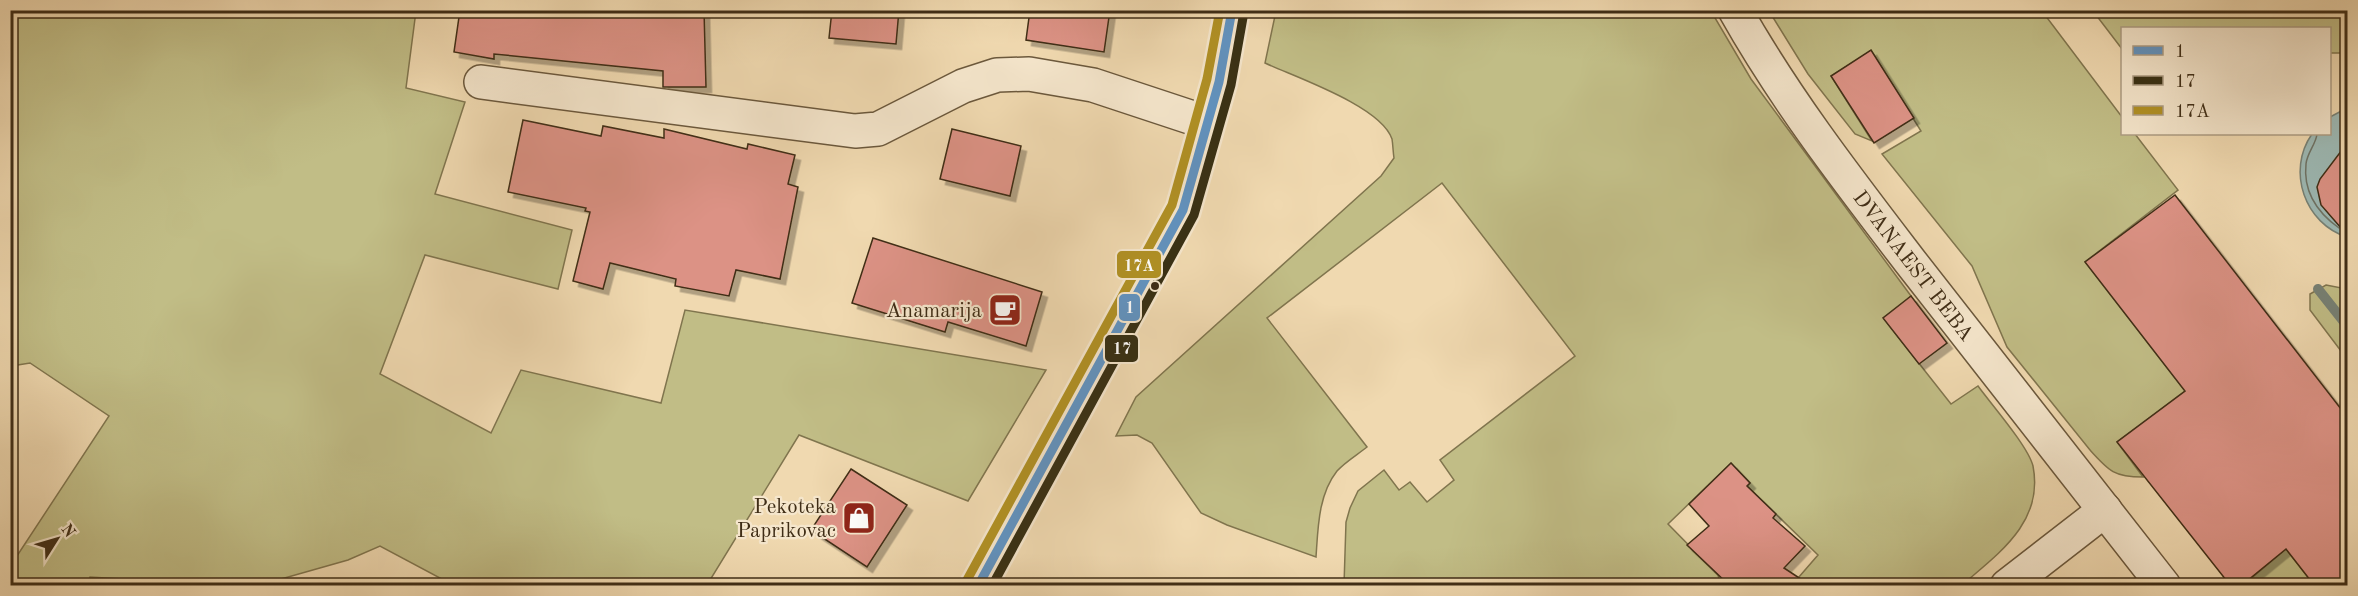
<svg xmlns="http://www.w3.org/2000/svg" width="2358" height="596" font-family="'Old Standard TT',serif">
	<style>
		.green { fill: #c1bd86; stroke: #80754e; stroke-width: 1.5 }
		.water { fill: #9db9b4; stroke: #778175; stroke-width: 1.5 }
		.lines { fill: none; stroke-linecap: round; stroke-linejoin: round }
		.shore { stroke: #6e7365; stroke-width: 1.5 }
		.stream { stroke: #778175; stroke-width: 10 }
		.building { fill: #dc9285; stroke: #3f2d16; stroke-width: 1.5; filter: url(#shadow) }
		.minor-casing { stroke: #6b583c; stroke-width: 36 }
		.minor { stroke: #f5e6cc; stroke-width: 33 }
		.bus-1-casing { stroke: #f5e6cc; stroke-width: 14 }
		.bus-2-casing { stroke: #f5e6cc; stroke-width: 14 }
		.bus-3-casing { stroke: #f5e6cc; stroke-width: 14 }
		.bus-1 { stroke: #6193c1; stroke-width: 9 }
		.bus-2 { stroke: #383014; stroke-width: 9 }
		.bus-3 { stroke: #b09024; stroke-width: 9 }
		.bus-dot { fill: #3f2d16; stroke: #f5e6cc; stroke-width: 2 }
		.labels { text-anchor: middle; stroke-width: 4.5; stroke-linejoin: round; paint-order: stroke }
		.street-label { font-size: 21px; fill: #3f2d16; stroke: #f5e6cc }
		.poi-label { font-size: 21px; fill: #3f2d16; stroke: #f5e6cc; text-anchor: end }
		.line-badge { stroke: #f5e6cc; stroke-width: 2 }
		.badge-label { font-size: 16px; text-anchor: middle; font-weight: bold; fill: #fff }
	</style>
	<defs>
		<filter id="shadow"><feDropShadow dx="5.5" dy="5.5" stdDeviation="0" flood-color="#0004"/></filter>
	</defs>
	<rect width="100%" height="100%" fill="#f0d9b0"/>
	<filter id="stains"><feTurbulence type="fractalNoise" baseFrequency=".00333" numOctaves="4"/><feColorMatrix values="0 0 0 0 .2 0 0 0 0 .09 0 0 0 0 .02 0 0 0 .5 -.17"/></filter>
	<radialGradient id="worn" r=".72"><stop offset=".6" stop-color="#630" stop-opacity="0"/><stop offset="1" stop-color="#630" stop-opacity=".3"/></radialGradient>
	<g class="green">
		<polygon points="416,11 406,88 465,102 435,194 572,230 558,289 425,255 380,374 491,433 521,370 661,403 685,310 1046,370 968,501 799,435 707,585 684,585 672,580 669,586 453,585 380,546 348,560 260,585 223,585 90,577 88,585 11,585 11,565 109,416 30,363 11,366 11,11"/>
		<path d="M1276,11H1711L1751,79L1911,296L1884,319L1951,404L1978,386C1991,404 2028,446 2033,466C2044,522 1999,553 1962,585H1792L1818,555L1747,486L1750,483L1731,463L1668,524L1718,575L1721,585H1695L1690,580L1615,586L1344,585L1346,522L1350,508L1358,491L1384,470L1399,490L1410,482L1427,502L1454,480L1440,460L1575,356L1442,183L1267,318L1367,447C1357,455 1345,462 1337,471C1318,495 1318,529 1316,557L1227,525L1201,513L1152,443L1137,435L1116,436L1136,397L1381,176L1394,158C1393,152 1393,145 1392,139C1381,106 1295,77 1265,63Z"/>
		<path d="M1769,11H2042L2122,117V134H2135L2178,190L2085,262L2185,391L2117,442L2143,477C2114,477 2109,471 2090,450L2007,347L1972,266L1882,154L1921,131L1871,51L1831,76L1872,141L1855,134L1808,74Z"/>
		<polygon points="2093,11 2347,11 2347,53 2330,53 2330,28 2122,28 2122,49"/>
		<polygon points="2326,285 2347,289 2347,359 2310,310 2310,294"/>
		<polygon points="2286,549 2314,585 2242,586"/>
	</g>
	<path class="water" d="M2347,108V237C2305,224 2286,171 2312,134H2330V117Z"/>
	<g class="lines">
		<path class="shore" d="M2317,134C2316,144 2307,153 2306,164C2303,192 2318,213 2339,228"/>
		<polyline class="stream" points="2318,289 2348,327"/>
	</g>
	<g class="building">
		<polygon points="460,10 704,10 706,87 663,87 663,71 494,54 494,59 454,52"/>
		<polygon points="832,10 899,10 896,44 829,38"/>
		<polygon points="1030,10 1110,10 1104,52 1026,40"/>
		<polygon points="1871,50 1914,118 1874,143 1831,76"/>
		<polygon points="523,120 601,136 603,126 664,138 664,129 747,149 748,144 795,155 788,184 798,187 780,279 736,270 729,296 675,286 676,279 610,263 603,289 573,281 590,212 585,211 586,208 508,192"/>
		<polygon points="952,129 1021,146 1010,196 940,179"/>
		<polygon points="2348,142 2348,236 2321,205 2317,187 2320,179"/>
		<polygon points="2175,195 2348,418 2348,585 2314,585 2286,549 2242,585 2230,585 2117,442 2185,391 2085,262"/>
		<polygon points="873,238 1042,292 1026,346 948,322 945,332 852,303"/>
		<polygon points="1911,296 1947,343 1919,364 1883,318"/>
		<polygon points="1731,463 1750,483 1747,486 1776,514 1773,518 1805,546 1784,568 1810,585 1729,585 1687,545 1709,526 1689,504"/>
		<polygon points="851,469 907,505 867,567 811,530"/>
	</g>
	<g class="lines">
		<g class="minor-casing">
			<g id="minor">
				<path id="s1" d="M1735,10C1785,99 1847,179 1909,260C1993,369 2079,477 2164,586"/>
				<polyline points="481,82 855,131 878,129 963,86 997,75 1029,74 1093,85 1208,123"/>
				<polyline points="978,586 1183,210 1219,82 1232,10"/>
				<polyline points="2007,586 2105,510"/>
			</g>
		</g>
		<use href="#minor" class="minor"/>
		<g class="bus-1-casing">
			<polyline id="bus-1" points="978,586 1183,210 1219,82 1232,10"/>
		</g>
		<g class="bus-2-casing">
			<polyline id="bus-2" points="992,586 1194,215 1231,85 1244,12"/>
		</g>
		<g class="bus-3-casing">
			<polyline id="bus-3" points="967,580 1172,205 1207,79 1220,10"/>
		</g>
		<use href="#bus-1" class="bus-1"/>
		<use href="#bus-2" class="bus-2"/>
		<use href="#bus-3" class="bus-3"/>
	</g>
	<defs>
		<g id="cafe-square" transform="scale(1.725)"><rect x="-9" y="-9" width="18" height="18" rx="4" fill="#8f2418" stroke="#f5e6cc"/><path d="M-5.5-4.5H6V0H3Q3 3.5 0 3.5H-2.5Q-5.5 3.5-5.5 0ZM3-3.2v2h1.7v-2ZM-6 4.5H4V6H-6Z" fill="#fff"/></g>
		<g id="shop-square" transform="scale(1.725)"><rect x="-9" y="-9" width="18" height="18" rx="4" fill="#8f2418" stroke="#f5e6cc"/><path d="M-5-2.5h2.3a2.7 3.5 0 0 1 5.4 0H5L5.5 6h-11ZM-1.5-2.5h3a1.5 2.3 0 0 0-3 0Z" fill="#fff"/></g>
	</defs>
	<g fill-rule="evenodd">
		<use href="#cafe-square" x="1005" y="310"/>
		<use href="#shop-square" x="859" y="518"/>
	</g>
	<circle class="bus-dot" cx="1155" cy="286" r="5"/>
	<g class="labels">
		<g class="street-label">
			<text dy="7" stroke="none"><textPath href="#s1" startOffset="312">DVANAEST BEBA</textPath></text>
		</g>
		<g class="poi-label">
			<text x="982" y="317">Anamarija</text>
			<text x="836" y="513">Pekoteka<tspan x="836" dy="24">Paprikovac</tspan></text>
		</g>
	</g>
	<g class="line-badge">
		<rect x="1116" y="250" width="46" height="29" rx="6" fill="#b09024"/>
		<rect x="1118" y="293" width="23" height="29" rx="6" fill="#6193c1"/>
		<rect x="1104" y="334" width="35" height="29" rx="6" fill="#383014"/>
	</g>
	<g class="badge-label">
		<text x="1139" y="271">17A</text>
		<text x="1130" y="313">1</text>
		<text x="1122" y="354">17</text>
	</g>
	<rect width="2358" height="596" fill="none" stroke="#f0d9b0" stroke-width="36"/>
	<rect x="12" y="12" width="2334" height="572" fill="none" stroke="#3f2d16" stroke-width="3"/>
	<rect x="18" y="18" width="2322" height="560" fill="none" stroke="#3f2d16" stroke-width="1.5"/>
	<rect x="2121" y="27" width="210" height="108" fill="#f5e6cc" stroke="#ac9c83" stroke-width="1.5"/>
	<rect x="2133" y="46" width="30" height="9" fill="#6193c1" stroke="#ac9c83" stroke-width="1.5"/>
	<text x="2175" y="57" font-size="18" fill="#3f2d16">1</text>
	<rect x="2133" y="76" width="30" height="9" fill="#383014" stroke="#ac9c83" stroke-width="1.5"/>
	<text x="2175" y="87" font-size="18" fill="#3f2d16">17</text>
	<rect x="2133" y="106" width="30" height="9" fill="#b09024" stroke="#ac9c83" stroke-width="1.5"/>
	<text x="2175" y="117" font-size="18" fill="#3f2d16">17A</text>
	<g transform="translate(57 539) rotate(53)" stroke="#f5e6cc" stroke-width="4.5" paint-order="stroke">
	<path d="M0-4.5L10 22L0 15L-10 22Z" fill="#3f2d16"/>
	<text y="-9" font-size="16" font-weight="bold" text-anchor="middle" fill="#3f2d16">N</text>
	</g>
	<rect width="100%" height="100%" filter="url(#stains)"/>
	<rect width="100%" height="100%" fill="url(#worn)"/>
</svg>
